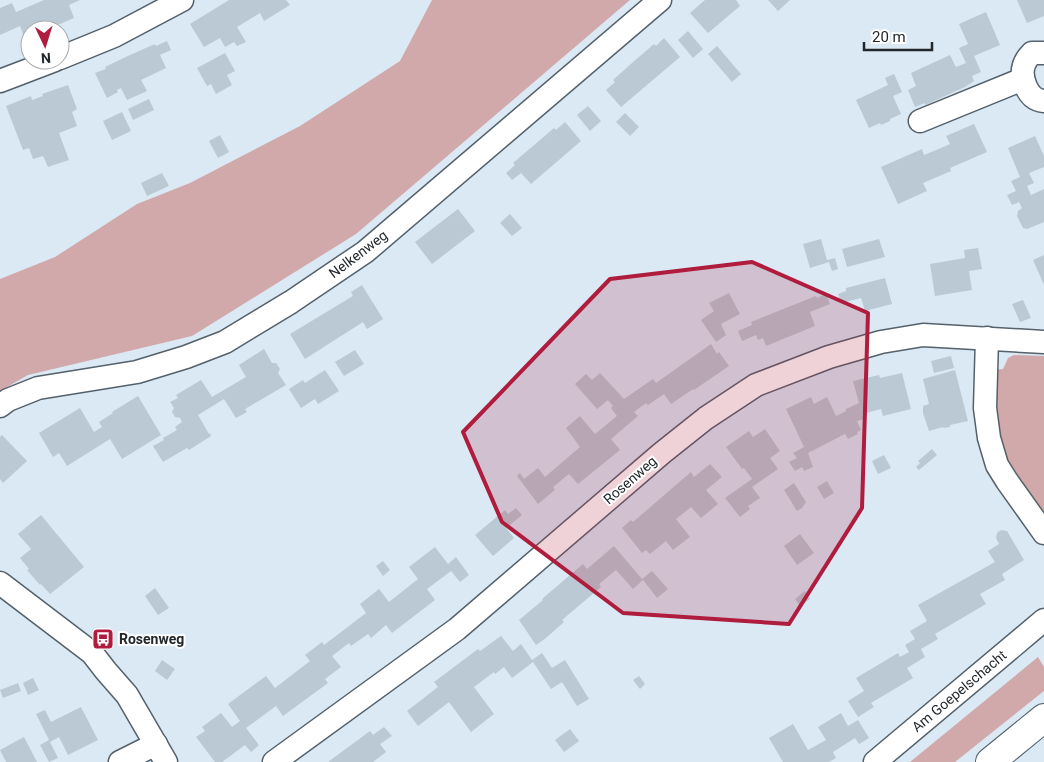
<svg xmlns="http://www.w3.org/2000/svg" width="1044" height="762" font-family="Roboto,sans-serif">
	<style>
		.green { fill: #d2a9ab }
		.building { fill: #bbc9d4 }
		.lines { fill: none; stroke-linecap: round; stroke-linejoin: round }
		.street-casing { stroke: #54616b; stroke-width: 25 }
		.secondary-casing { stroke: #54616b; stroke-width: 30 }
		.street { stroke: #fff; stroke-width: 22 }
		.secondary { stroke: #fff; stroke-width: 28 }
		.marked { fill: #af1c3d; fill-opacity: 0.2; stroke: #af1c3d; stroke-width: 4; stroke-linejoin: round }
		.labels { text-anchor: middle; stroke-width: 4; stroke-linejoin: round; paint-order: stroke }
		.street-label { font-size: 14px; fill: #21272b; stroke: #fff }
		.poi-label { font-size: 14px; font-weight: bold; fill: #21272b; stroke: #fff; text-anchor: start }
	</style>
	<rect width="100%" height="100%" fill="#dae9f4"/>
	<g class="green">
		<polygon points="432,0 630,0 356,234 192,336 28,375 0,391 0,279 55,257 137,204 190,183 300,126 400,61"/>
		<polygon points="1014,355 1044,356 1044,528 1002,459 992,370 1003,369 1008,358"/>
		<polygon points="1038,657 1044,667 1044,691 955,762 910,762"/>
	</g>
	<g class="building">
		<polygon points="44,0 80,0 69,5 74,18 46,30 30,30 30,37 25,39 20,26 0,35 0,8 12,3 16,12"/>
		<polygon points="229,0 286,0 290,5 264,21 260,13 237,27 246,42 237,46 234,42 225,47 220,38 204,47 190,24"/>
		<polygon points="705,0 736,0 740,6 708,33 690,13"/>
		<polygon points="768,0 790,0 778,11"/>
		<polygon points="1017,0 1044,0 1044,16 1027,23"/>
		<polygon points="986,12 1000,45 974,56 981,72 972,76 974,81 965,87 925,105 925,103 915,107 908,90 916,86 911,73 950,55 956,67 966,63 959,48 968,44 959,24"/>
		<polygon points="688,31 703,49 693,58 678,40"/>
		<polygon points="664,38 680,57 621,107 606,90 615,82 613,80 632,63 654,44 656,46"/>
		<polygon points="167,41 171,50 160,55 166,68 141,80 147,91 127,100 121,88 117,90 118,92 107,98 95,73 106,69 105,67 130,55 155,44 156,46"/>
		<polygon points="717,46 741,74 732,82 708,54"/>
		<polygon points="225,53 235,71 227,75 232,85 216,94 211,84 207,86 197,68"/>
		<polygon points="894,74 902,92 893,96 901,114 890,119 890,121 881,125 880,123 869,128 856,100 888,85 885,78"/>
		<polygon points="68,85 77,109 72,112 77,126 59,133 69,160 48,167 43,156 33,159 29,148 23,150 6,106 31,96 32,100 43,96 42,94"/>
		<polygon points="149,99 154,110 133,120 128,109"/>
		<polygon points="588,106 601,121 590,131 577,115"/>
		<polygon points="122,112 131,131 112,140 103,121"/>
		<polygon points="625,113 639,127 630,136 616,122"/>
		<polygon points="565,122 581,141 531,184 521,173 512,180 506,173 515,165 513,163 554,128 556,130"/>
		<polygon points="974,124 987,152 950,168 951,171 923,183 927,191 898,204 881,167 922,149 924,155 941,148 950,144 946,136"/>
		<polygon points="220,135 229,152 218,158 209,141"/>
		<polygon points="1035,136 1044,156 1044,167 1029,173 1034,183 1027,186 1031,195 1044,189 1044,222 1027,229 1023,228 1017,216 1018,211 1022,208 1019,202 1012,205 1007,195 1016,191 1011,181 1020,177 1008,148"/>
		<polygon points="162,173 169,186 147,196 141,183"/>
		<polygon points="458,209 475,231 432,264 415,242"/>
		<polygon points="510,214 522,228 512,236 500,223"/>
		<polygon points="821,239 827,260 835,258 838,269 832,271 829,262 810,268 803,244"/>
		<polygon points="879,239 885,257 847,267 842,249"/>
		<polygon points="978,248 982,269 969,271 972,290 935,296 930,264 965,258 964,250"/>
		<polygon points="1044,255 1044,285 1033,260"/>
		<polygon points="885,278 892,304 865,311 861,298 841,303 838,294 846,291 846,288"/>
		<polygon points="362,285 383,319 367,329 363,322 305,359 290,334 353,296 351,292"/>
		<polygon points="729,293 740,314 721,324 726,335 716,342 701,320 714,311 709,303"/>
		<polygon points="826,294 830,304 810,312 815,326 766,346 763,338 758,340 756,335 742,341 738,331 752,325 751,322 816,296 817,298"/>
		<polygon points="1023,300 1031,318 1020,322 1012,304"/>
		<polygon points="711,344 717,354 719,352 729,366 694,390 693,389 671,404 664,394 648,405 646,403 634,412 638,416 611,439 620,450 578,484 569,474 553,487 555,490 538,504 517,476 520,473 524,479 538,468 545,477 580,447 566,428 580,416 595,434 617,416 611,408 613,406 608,400 597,409 575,384 586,374 592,380 600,373 624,399 653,379 656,383"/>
		<polygon points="264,349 272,363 276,363 280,369 278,373 286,385 245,409 247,412 236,418 224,399 198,415 209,434 210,433 211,436 189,450 187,448 163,462 153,446 164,440 163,438 177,430 175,427 182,422 180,418 175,417 172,412 174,408 170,402 178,398 176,395 201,380 212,397 246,377 239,365"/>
		<polygon points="355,350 364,364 344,376 335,362"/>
		<polygon points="951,356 954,368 934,373 931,361"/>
		<polygon points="325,370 339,391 318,404 315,399 301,408 289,389 303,380 305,383"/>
		<polygon points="955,370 968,421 950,425 950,427 943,428 943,427 929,431 923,413 923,406 929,404 923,379"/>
		<polygon points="902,373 911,409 883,416 881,409 862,414 864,419 857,421 861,430 857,432 858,434 848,439 845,434 808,453 813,467 804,471 802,467 795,471 789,462 797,458 793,453 804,447 786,409 811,397 814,404 827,397 836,416 846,411 846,409 859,403 853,381 879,375 880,378"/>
		<polygon points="138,396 161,435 122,459 110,439 67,466 59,453 53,457 39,433 80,408 94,432 102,427 99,422 113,413 112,412"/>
		<polygon points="765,429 780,451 770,458 778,469 752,487 760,498 748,506 750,509 740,517 725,498 752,479 744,468 742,469 726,447 749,431 753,437"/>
		<polygon points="2,435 27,461 3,483 0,479 0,437"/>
		<polygon points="932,449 937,455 919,470 916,467 920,463 918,461"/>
		<polygon points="884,455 891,468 878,474 872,461"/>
		<polygon points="710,464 722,477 706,490 718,504 701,518 691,507 676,519 690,537 673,550 666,541 650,554 646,550 642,553 622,528 631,520 633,522 691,472 694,477"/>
		<polygon points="827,481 834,493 824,499 817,487"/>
		<polygon points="794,483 806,502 802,508 797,511 784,490"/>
		<polygon points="516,508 522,515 506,528 514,538 493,556 475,535 505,510 508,514"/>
		<polygon points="41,515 84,567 50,594 41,584 40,585 27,570 29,569 20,558 31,549 18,534"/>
		<polygon points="1001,530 1007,531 1024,560 1002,574 1005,580 980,594 986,604 935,634 938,639 921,649 925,657 907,668 913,678 871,703 874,707 858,717 848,701 864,691 856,678 898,653 900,657 909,652 905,645 915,639 910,631 927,621 918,605 995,562 988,551 999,544 996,538 997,533"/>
		<polygon points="800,534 814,553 797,565 784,546"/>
		<polygon points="614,546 642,579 652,571 668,589 657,598 643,580 633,589 616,570 599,584 601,587 562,620 564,622 546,638 536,645 519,620 543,600 542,599 583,564 587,569"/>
		<polygon points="435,547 448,564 456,557 469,575 460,582 451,571 427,589 435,600 392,633 386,625 371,638 368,634 351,646 349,643 332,656 341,667 325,679 328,683 283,716 276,706 246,728 259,745 251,752 245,745 222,762 215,762 196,737 205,731 202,727 221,713 232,727 240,721 228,704 266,676 275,688 310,661 305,655 322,642 324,645 366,613 360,604 379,589 389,602 418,579 409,567"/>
		<polygon points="383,561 390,570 383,576 376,566"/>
		<polygon points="155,588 169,608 158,615 145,596"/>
		<polygon points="805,591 810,599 800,606 795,599"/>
		<polygon points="501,636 513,651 521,644 532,660 542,653 552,668 565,660 589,699 577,706 562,682 551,689 533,662 512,678 504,667 495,674 494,672 474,687 494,714 471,732 449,702 418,726 407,711 438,687 434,682 478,649 480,651"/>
		<polygon points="162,660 175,669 167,680 155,671"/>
		<polygon points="639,676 645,684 640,689 633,680"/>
		<polygon points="33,678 39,690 28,695 23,683"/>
		<polygon points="18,683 21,691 3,698 0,690"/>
		<polygon points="81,707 98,740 68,755 59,737 50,742 58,758 49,762 40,745 49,740 36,714 45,710 51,722"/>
		<polygon points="841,713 848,726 858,720 869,738 859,744 855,738 833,752 836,758 829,762 783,762 769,738 793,724 808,750 826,740 818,727"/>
		<polygon points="384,727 392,736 380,744 386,752 373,762 328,762 370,731 373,735"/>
		<polygon points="570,729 579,741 564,752 555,740"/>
		<polygon points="24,737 37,762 6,762 0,750"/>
	</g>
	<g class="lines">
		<g class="street-casing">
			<g id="street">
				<path d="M1044,53H1032C1022,63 1020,73 1026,87C1030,95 1034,100 1044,101"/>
				<polyline points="60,58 114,36 182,0"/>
				<polyline points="0,81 55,60"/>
				<polyline points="920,121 1023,79"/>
				<polyline points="987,338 985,408 989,438 997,465 1007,481 1044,533"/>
				<polyline points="0,406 8,400 38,388 137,372 186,357 225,342 291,302 365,252 660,0"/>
				<polyline points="0,583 92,653 106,671 127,695 166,762"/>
				<polyline points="120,762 156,744"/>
				<polyline points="274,762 457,629 662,453 706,418 756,385 829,357 881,342 923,335 1044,342"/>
				<polyline points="875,762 1044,620"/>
			</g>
		</g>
		<g class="secondary-casing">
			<polyline id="secondary" points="990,762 1044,718"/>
		</g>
		<use href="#street" class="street"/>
		<use href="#secondary" class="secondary"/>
	</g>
	<path class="marked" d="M752,262L868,313L862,508L789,624L623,613L502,522L463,432L610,279Z"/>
	<defs>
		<g id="bus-square" transform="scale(1.125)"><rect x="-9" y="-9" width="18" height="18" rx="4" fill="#af1c3d" stroke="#fff"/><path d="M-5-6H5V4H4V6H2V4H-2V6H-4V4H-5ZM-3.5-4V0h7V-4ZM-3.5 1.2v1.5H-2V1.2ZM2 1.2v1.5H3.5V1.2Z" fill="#fff"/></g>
	</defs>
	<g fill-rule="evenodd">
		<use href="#bus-square" x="103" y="639"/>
	</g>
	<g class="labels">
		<g class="street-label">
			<text transform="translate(358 254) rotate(-37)" y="5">Nelkenweg</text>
			<text transform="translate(630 480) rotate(-41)" y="5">Rosenweg</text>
			<text transform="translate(959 691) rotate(-40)" y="5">Am Goepelschacht</text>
		</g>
		<g class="poi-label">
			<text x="119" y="644">Rosenweg</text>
		</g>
	</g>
	<g transform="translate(45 45) rotate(176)"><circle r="24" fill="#ffffff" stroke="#a6a9aa"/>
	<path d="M0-4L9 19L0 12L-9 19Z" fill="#af1c3d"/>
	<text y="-8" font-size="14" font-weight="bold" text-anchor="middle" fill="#21272b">N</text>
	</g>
	<path d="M864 42v8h68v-8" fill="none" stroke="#21272b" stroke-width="2.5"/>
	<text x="872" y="42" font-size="15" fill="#21272b" stroke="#ffffff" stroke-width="4" paint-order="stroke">20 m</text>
</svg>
